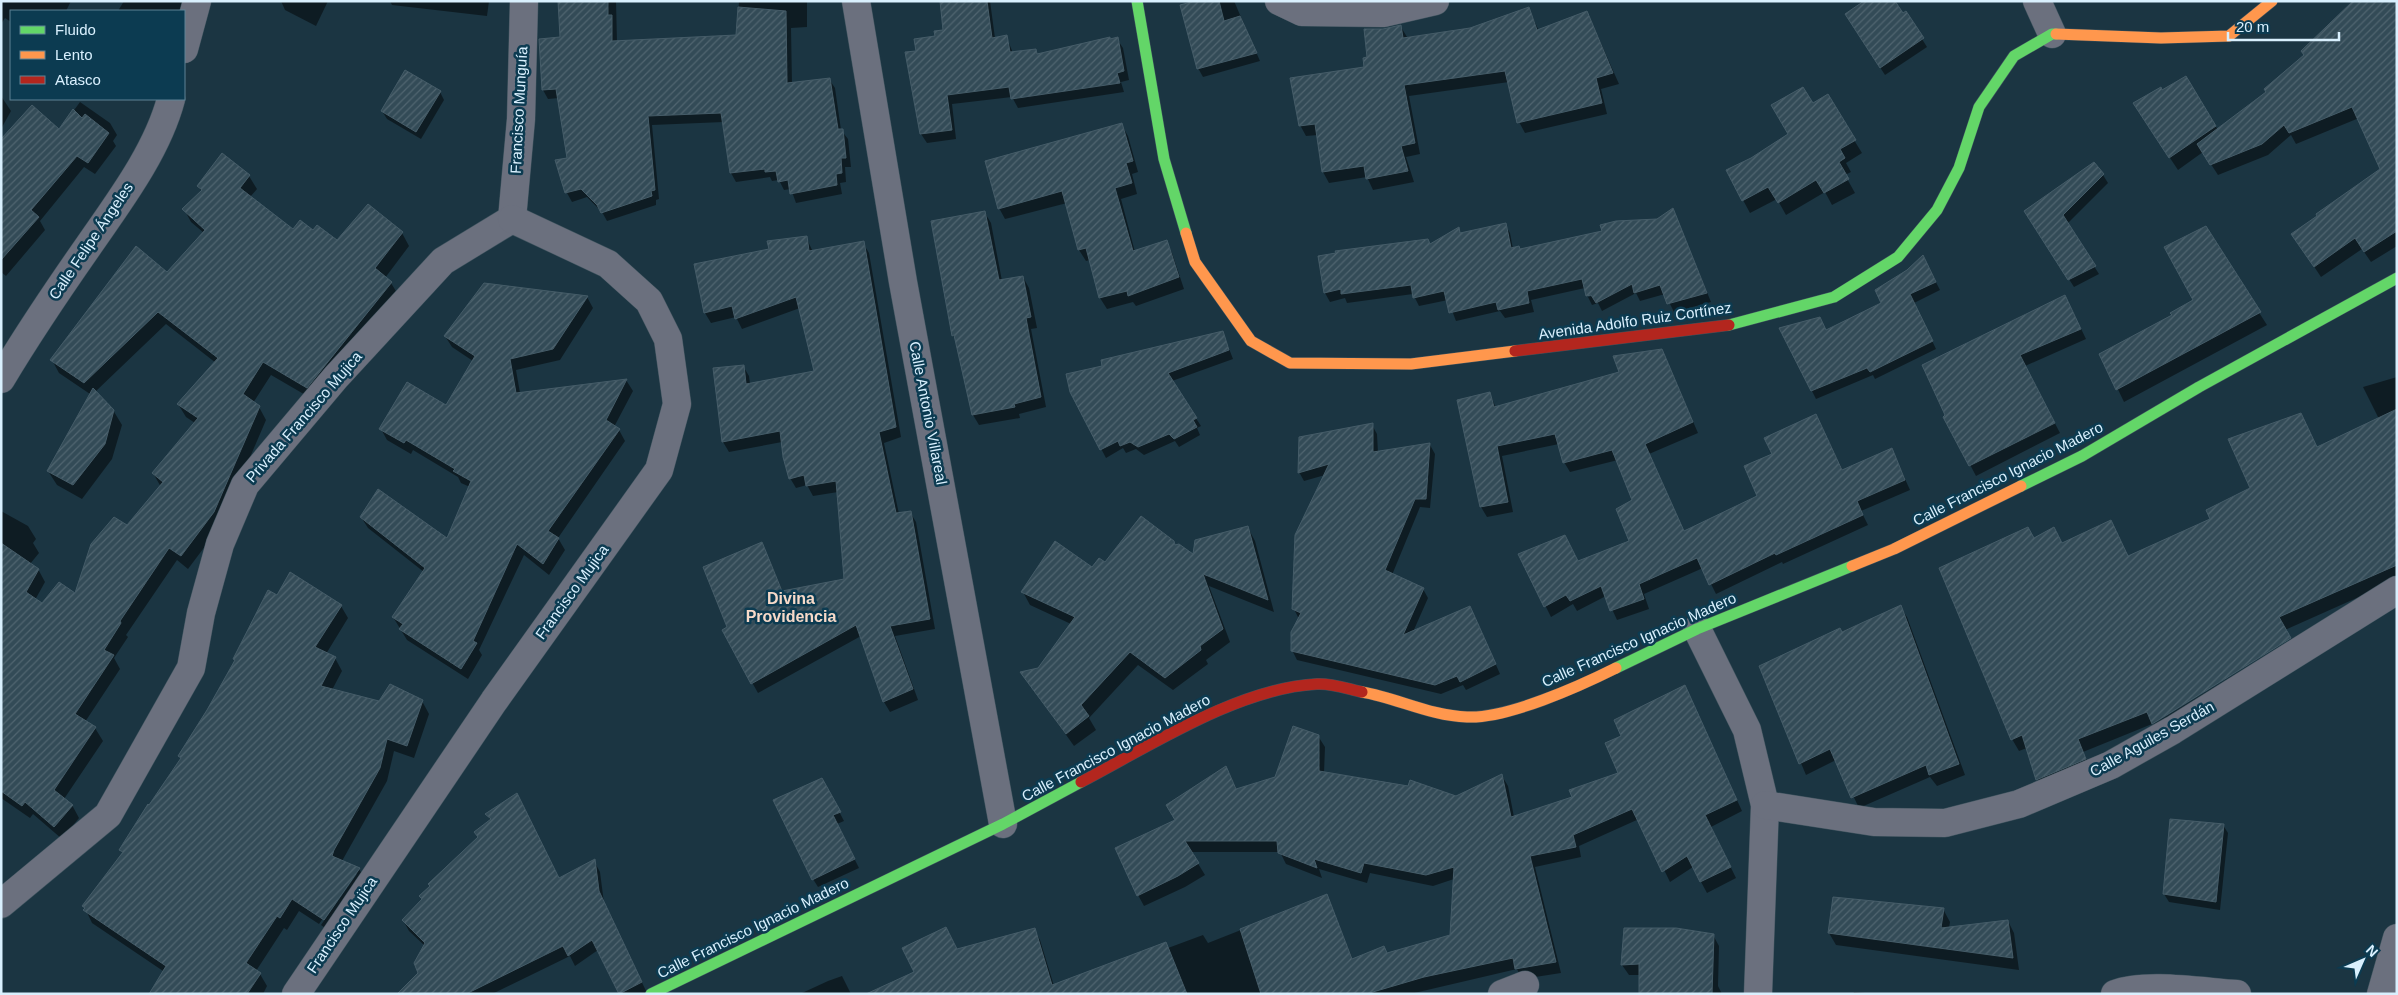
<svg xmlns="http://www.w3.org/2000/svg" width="2398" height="995" font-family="Arial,sans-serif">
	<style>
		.shadow { fill: #0007 }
		.building { fill: url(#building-hatch); stroke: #455c68 }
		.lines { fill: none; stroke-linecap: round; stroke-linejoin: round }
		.street-casing { stroke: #3d525d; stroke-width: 29 }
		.fast-casing { stroke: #3d525d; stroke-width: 12 }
		.slow-casing { stroke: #3d525d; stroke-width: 12 }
		.jam-casing { stroke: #3d525d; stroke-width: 12 }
		.street { stroke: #6b707e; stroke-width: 28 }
		.fast { stroke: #63d668; stroke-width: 11 }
		.slow { stroke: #ff974d; stroke-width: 11 }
		.jam { stroke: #b3261e; stroke-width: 11 }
		.labels { text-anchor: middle; stroke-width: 5; stroke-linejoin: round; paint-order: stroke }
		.street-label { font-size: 15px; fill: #d9f0fe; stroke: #0c3b51 }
		.neighbourhood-label { font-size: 16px; font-weight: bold; fill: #f7dac9; stroke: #0c3b51 }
	</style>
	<defs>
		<pattern id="building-hatch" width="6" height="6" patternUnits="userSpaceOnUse" patternTransform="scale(1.25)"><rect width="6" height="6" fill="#334b57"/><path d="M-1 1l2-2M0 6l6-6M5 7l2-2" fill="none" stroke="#506570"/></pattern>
	</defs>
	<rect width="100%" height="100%" fill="#1b3542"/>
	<g class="shadow">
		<polygon points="1,1 71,1 66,11 11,11 11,22 5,18 1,24"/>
		<polygon points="124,1 185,1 179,11 118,11"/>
		<polygon points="281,1 328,1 316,26 285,10"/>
		<polygon points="390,1 489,1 487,16 392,5"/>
		<polygon points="560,1 616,1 617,42 737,36 739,1 807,1 807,27 791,28 792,84 829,79 835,88 841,130 848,139 851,167 845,167 846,182 840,183 842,194 796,203 791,189 784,190 779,180 772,181 770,177 736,182 731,173 724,122 652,125 659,199 656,200 656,205 607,221 602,212 587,197 572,202 567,193 556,161 568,159 559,98 548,99 543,90 562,38"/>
		<polygon points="956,1 990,1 995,38 1006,36 1013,53 1035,50 1038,55 1117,39 1123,48 1129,80 1121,82 1124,92 1018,108 1012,97 952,104 956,139 927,143 921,134 906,53 917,52 945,31"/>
		<polygon points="1200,1 1234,1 1260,61 1203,77 1198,68"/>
		<polygon points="2397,4 2397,246 2371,262 2362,249 2321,277 2293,235 2382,169 2359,118 2296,144 2291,135 2268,155 2218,175 2203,152 2178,170 2142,116 2162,92 2185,78 2218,130"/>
		<polygon points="1528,8 1539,31 1587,12 1619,84 1601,89 1607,114 1525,133 1519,122 1509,82 1409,96 1420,154 1406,157 1414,182 1373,190 1367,177 1329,183 1323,172 1318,135 1306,136 1300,125 1365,68 1383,30 1401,27 1407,37 1470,29"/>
		<polygon points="1852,24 1922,39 1927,47 1885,75"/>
		<polygon points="440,92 444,100 421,139 387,119 382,111"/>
		<polygon points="1,96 11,111 1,129"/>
		<polygon points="80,102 110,123 117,135 113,141 116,146 95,174 84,167 40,221 45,230 6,276 1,272 1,198 59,131"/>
		<polygon points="1812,105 1854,140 1862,153 1846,163 1851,172 1845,175 1855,193 1832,205 1825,192 1786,215 1777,199 1750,213 1743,200 1752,159 1790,135"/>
		<polygon points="1121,124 1128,136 1138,172 1132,174 1137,194 1121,199 1135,252 1166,241 1172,253 1184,289 1136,306 1133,302 1107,309 1100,298 1090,260 1086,261 1079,250 1067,203 1005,219 999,208"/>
		<polygon points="2103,175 2108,183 2067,224 2099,274 2074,287 2031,219"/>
		<polygon points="249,176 257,189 250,197 293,231 314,231 337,242 402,233 409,246 385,278 391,283 399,296 314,400 271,375 253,403 259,407 266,420 221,525 188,569 177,560 126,635 128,637 114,658 120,669 85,722 95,728 103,741 64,799 72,805 79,818 62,839 33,814 30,818 1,798 1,511 28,526 36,539 33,543 39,553 30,564 38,569 45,582 35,600 42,605 76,595 127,526 161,487 153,473 195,423 186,417 178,404 216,363 166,324 95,392 113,410 122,425 112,459 82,499 57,485 48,471 90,394 59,373 52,360 168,273 204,233 191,222 184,209 202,192 198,186"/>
		<polygon points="1673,210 1711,302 1674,312 1665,294 1640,301 1636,293 1602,311 1598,303 1592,305 1588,297 1598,294 1588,295 1588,297 1585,288 1531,300 1534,312 1505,318 1500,311 1456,321 1448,300 1419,306 1413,294 1347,303 1345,298 1330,302 1325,293 1320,257 1430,245 1458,228 1461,234 1505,225 1510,233 1513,249 1520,250 1657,220"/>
		<polygon points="985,213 991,223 1002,281 1023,277 1029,288 1037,328 1031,329 1046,407 1019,414 1020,418 979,425 973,415 957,341 953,335 933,222"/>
		<polygon points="2205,228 2267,325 2124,402 2101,354 2173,316 2195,300"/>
		<polygon points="806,237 813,252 863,243 869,253 901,437 884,443 899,514 910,512 916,522 935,629 895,636 918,700 890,712 884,702 861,636 758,693 723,631 729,628 762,544 783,592 845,580 838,492 813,496 807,485 796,488 790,478 782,442 729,452 723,442 743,366 749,376 750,384 815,372 800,308 742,329 736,317 711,323 705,313 770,250"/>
		<polygon points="1927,265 1940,290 1914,303 1936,349 1875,379 1873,375 1816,399 1781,329 1826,331 1883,303"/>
		<polygon points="484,284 587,297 593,308 560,360 516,370 520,393 626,380 633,391 614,427 619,430 625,441 558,538 565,550 549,575 524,555 479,650 482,655 468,679 407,640 393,617 424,572 368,528 361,517 447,540 470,487 461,483 458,477 413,450 411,454 387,440 381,429 446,406 473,361 452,347 445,336"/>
		<polygon points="2070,306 2086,339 2025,366 2060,433 1976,476 1945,417"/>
		<polygon points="1223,333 1233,359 1172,381 1201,426 1197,428 1200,435 1179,447 1175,441 1144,455 1136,449 1126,453 1123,448 1106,458 1071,392 1103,367"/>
		<polygon points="1662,350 1698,433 1649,454 1684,532 1759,497 1774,455 1816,415 1843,471 1892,450 1910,490 1861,511 1868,525 1783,564 1782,562 1716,594 1703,568 1644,594 1649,609 1617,620 1606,596 1577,611 1573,604 1551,617 1520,555 1578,562 1631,542 1634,500 1618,460 1570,472 1564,462 1559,444 1502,456 1513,512 1487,517 1481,507 1490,394 1496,408 1621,373"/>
		<polygon points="2397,377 2397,580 2285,630 2152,724 2083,752 2092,771 2045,791 2038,779 2027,748 2019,751 2012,739 2034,539 2128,557 2212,520 2252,488 2317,448 2379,419 2363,387"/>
		<polygon points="1372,425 1377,434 1378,453 1430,445 1435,454 1430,508 1420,507 1392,575 1423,589 1428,598 1413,632 1475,617 1500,674 1466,690 1463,685 1441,694 1297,660 1292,650 1299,619 1294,609 1325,475 1304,481 1299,472"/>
		<polygon points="1248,528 1255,541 1274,612 1209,586 1230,642 1206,660 1208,664 1173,690 1138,665 1089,718 1096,730 1074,746 1022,673 1038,669 1071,624 1030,605 1023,592 1173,542 1176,546 1193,557"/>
		<polygon points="278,597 341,606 348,618 326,654 335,658 342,671 332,690 380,703 422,701 429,714 414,758 394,751 387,781 342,861 359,869 366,881 331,932 321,925 357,874 354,874 319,924 299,911 287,930 284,928 256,971 260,974 267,986 263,994 192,994 169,975 92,923 84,906 123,854 121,850 182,759 179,756"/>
		<polygon points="1900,607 1907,617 1965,775 1937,786 1930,777 1859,808 1836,760 1806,775 1760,666"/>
		<polygon points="2291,640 2297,651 2160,735 2154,724"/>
		<polygon points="1685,687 1742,811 1711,827 1736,878 1707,893 1693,867 1670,882 1639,819 1579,846 1581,857 1535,867 1561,973 1522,979 1517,969 1410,994 869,994 916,972 957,950 1034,929 1040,940 1054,986 1168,948 1203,935 1208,943 1327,896 1353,960 1387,954 1451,936 1454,879 1433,886 1370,873 1367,883 1319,869 1322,878 1286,864 1280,852 1191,852 1205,875 1185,887 1144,906 1138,895 1177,821 1226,768 1237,790 1276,778 1318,736 1325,747 1324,773 1456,797 1502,776 1508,786 1514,817 1574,798 1620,773 1623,736"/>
		<polygon points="827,788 844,821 837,824 859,868 818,887 813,879"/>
		<polygon points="487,814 559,879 594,861 600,872 604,903 647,993 621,994 598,950 575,966 570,956 492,994 399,994 420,974 425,946 409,931 403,920 479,838 491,821"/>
		<polygon points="2223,825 2228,833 2220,910 2169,902 2164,894"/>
		<polygon points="1943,909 1950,922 1949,928 2008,921 2014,933 2019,970 1836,945 1829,933"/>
		<polygon points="1713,935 1719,946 1718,986 1722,994 1640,994 1640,975 1629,975 1622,965"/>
		<polygon points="842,976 851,994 802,993 828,981"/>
		<polygon points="1854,992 1876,994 1853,994"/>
	</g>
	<g class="building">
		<polygon points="558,1 608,1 608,15 612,15 612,41 736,35 738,7 786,11 787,83 830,78 838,129 843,129 846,158 841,158 842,173 836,174 837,185 790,194 788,180 778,182 776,171 765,172 765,169 730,173 721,113 648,116 655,190 651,191 652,196 601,213 597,205 581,189 565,193 555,160 567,158 556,89 542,90 539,39 560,37"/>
		<polygon points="940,1 987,1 992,38 1007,35 1010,52 1036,49 1037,54 1110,37 1110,39 1118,37 1124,71 1117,73 1120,83 1011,99 1009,87 947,95 952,130 920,134 905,52 916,51 914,39 935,36 934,31 943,30"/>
		<polygon points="1195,1 1219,1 1224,21 1240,16 1257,53 1197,69 1180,5"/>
		<polygon points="1864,1 1895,1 1903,13 1906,11 1924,38 1880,68 1845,14"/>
		<polygon points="2353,1 2397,1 2397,231 2364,252 2355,238 2314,267 2291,234 2317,216 2316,214 2380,169 2352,107 2289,133 2284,125 2262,144 2210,165 2197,144 2266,92 2264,89 2304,55 2301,51"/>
		<polygon points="1529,7 1537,30 1587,11 1613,73 1596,78 1602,103 1517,123 1505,71 1404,85 1415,143 1401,146 1408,171 1366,179 1364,166 1322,172 1315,124 1299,126 1290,78 1364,67 1363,58 1367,57 1364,29 1383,29 1401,25 1403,38 1470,28"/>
		<polygon points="405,70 441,91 416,132 381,111"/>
		<polygon points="2186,76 2216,126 2169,158 2133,103 2161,87 2162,90"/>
		<polygon points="1803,87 1813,103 1828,94 1856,140 1840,149 1845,158 1839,162 1849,179 1824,193 1816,180 1778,203 1768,187 1742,201 1726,170 1751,158 1788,134 1771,105"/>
		<polygon points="32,105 59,129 73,109 82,118 85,114 109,133 88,163 77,156 31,210 39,217 1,260 1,139"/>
		<polygon points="1122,123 1133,161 1126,163 1132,183 1115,188 1133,251 1167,240 1179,277 1128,296 1127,291 1099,298 1086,248 1078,250 1062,191 998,209 985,161"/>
		<polygon points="222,153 250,175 240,188 293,229 300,220 313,230 317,225 337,240 368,204 403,232 375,268 392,282 307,388 263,362 243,394 260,406 214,512 181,556 169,548 120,621 121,623 104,650 114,655 75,714 96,727 54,790 73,805 54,827 25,802 22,806 1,791 1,543 39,569 26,592 42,603 59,582 75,593 91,544 114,517 127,525 163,482 152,473 198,418 177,404 218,358 158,312 84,383 50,360 136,246 167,272 205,230 182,209 202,190 197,186"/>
		<polygon points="2094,162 2104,174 2063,215 2096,266 2068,280 2024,211"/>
		<polygon points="1673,208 1707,293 1667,304 1660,285 1634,293 1632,284 1596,303 1591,295 1586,296 1582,279 1527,291 1529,303 1498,310 1496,302 1449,313 1444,291 1413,298 1411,285 1341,294 1341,289 1324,293 1318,256 1336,253 1335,251 1428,239 1430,244 1459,227 1460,233 1506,223 1511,248 1519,246 1520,249 1602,231 1600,225 1616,221 1657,219"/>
		<polygon points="985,211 999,280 1023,276 1031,317 1026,318 1041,397 1014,404 1015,407 972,415 954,335 952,336 931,221"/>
		<polygon points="2206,226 2261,312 2116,390 2099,354 2172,315 2170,313 2193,300 2164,247"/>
		<polygon points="807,236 809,251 864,241 896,427 879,432 896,513 911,511 930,619 890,626 913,689 883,702 856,625 751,684 722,630 727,627 703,567 762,542 782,591 844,579 836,481 806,486 804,475 789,479 783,457 780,431 722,442 713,368 744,365 746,384 814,371 796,297 735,319 732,306 704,313 694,264 769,249 767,241"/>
		<polygon points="1923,255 1936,282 1910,294 1933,341 1870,372 1867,368 1811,391 1779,328 1820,317 1826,330 1881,303 1875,290 1907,270"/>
		<polygon points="484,283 588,296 553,349 510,359 516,393 627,379 606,420 620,429 548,531 559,538 543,564 517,544 473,641 477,643 461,669 399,629 403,624 392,617 425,568 360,517 378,489 447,538 471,481 453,471 455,469 406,440 404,443 379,429 407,382 446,405 475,356 444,336"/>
		<polygon points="2065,295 2081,329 2020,355 2055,423 1969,466 1943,417 1945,415 1922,365"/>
		<polygon points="1223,331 1229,350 1168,373 1197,418 1193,420 1197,427 1174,439 1169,434 1138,447 1130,442 1120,446 1118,441 1100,450 1070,392 1066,374 1102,366 1101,360"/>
		<polygon points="1662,349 1693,422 1645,444 1684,531 1757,496 1744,466 1772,454 1764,438 1816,414 1842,470 1892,448 1905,480 1857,501 1863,515 1776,555 1775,553 1709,585 1697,558 1639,584 1644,599 1610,611 1601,586 1570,601 1566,595 1544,607 1518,554 1565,535 1578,561 1629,541 1616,509 1632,500 1612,450 1563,463 1555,434 1497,446 1508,502 1480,507 1457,400 1490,392 1494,407 1619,372 1613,356"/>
		<polygon points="93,388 114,410 105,444 73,485 47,471"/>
		<polygon points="2397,409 2397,565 2279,617 2291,638 2152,724 2147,712 2078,739 2086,759 2036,780 2022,735 2011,740 1939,568 2028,527 2034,538 2054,527 2062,543 2111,520 2128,556 2210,519 2206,510 2250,488 2228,439 2301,413 2317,447"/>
		<polygon points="1373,423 1373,452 1430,443 1426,499 1415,499 1385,570 1424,588 1403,635 1470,606 1496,664 1460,682 1457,676 1435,685 1291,651 1291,632 1301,613 1292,609 1295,535 1329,464 1298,473 1299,437"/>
		<polygon points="1141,516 1174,541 1175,545 1179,544 1193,554 1195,540 1248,526 1268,600 1203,574 1223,629 1200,646 1201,650 1165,678 1130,652 1081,705 1089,716 1066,734 1020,672 1038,668 1075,617 1021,592 1055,541 1092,567 1099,558 1105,562"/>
		<polygon points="290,572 342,605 315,647 336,657 321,686 379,701 390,684 423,700 407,746 387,739 380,768 334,850 332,856 360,868 324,920 292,899 280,918 277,916 246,963 261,973 247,994 149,994 166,966 83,910 85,908 82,906 123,852 119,850 148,804 149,805 181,758 178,756 207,710 235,660 233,659 268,590 277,595"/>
		<polygon points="1901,605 1959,764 1929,775 1926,765 1851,798 1830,749 1799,764 1759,666 1840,628 1842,632"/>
		<polygon points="1685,685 1737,800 1705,815 1731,867 1700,882 1687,856 1662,872 1632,809 1573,835 1576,847 1530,856 1556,962 1515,969 1513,958 1424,977 1366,994 1261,994 1240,929 1327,894 1352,959 1384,946 1387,953 1450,935 1454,867 1426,875 1364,863 1361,873 1314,859 1317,868 1278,853 1277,841 1185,841 1199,863 1178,876 1137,896 1115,848 1175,820 1166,805 1226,766 1236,789 1275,777 1293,726 1319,735 1319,771 1408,786 1410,780 1456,796 1502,774 1511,817 1572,797 1569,790 1618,773 1605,743 1621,736 1614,720"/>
		<polygon points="822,778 841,812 833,815 855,859 812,880 773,800"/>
		<polygon points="517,793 559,878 595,859 599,891 642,982 619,994 592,940 568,956 563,946 466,994 397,994 418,973 414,963 425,943 402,920 422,899 419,896 430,886 428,884 478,837 474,832 491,819 485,814"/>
		<polygon points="2170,819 2224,824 2216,902 2163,894"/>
		<polygon points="1833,897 1944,908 1941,928 2008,920 2013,958 1828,933"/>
		<polygon points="946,927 957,949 1035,928 1052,985 1166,942 1187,994 866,994 914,972 902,948"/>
		<polygon points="1624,928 1676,928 1714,934 1712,994 1639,994 1639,964 1621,965"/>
	</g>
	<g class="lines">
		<g class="street-casing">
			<g id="street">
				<polyline points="856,1 903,282 1003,824"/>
				<polyline points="1279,1 1302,12 1383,13 1435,1"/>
				<polyline points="2037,1 2052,34"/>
				<polyline points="184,49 197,1"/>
				<polyline points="512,219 521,119 524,1"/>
				<path d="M1,379C28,334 57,291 87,248C118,203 157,152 171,99"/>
				<polyline points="1697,629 1747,730 1765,805 1758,994"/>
				<polyline points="1765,805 1874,822 1945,823 2019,804 2111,765 2173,730 2397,590"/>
				<polyline points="1,904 108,815 191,668 201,613 220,544 245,485 336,377 443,261 512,219"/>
				<polyline points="296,994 494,701 659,470 677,404 668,339 649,301 608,264 512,219"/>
				<polyline points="1502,994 1525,985"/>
				<path d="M2115,994C2145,982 2204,992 2237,994"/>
				<polyline points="2381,994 2397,938"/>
			</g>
		</g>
		<g class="fast-casing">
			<g id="fast">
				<polyline points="1137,1 1164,159 1186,233"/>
				<polyline points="1729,325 1834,297 1898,257 1937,210 1959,168 1979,107 2014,56 2052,34 2056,34"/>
				<polyline points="2021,486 2082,456 2199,387 2397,278"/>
				<polyline points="1616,668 1697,629 1852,566"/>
				<polyline points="651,994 1003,824 1081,782"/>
			</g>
		</g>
		<g class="slow-casing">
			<g id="slow">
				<polyline points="2056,34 2161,38 2229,36 2272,1"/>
				<polyline points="1186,233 1195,262 1251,341 1290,363 1411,364 1515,351"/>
				<polyline points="1852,566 1894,549 2021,486"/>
				<path d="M1362,692C1397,698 1431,716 1467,717C1507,719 1580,686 1616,668"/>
			</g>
		</g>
		<g class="jam-casing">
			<g id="jam">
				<polyline points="1515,351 1729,325"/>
				<path d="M1081,782C1150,746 1238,688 1317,684C1331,683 1348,689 1362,692"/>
			</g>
		</g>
		<use href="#street" class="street"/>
		<use href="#fast" class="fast"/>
		<use href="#slow" class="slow"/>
		<use href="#jam" class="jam"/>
	</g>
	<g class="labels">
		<g class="street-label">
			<text transform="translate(519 110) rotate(-87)" y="5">Francisco Munguía</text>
			<text transform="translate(91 241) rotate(-56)" y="5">Calle Felipe Ángeles</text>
			<text transform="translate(1635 321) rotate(-8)" y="5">Avenida Adolfo Ruiz Cortínez</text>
			<text transform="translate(928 413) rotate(79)" y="5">Calle Antonio Villareal</text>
			<text transform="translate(304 417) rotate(-49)" y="5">Privada Francisco Mujica</text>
			<text transform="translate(2008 474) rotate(-27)" y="5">Calle Francisco Ignacio Madero</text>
			<text transform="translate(572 592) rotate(-54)" y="5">Francisco Mujica</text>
			<text transform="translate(1639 640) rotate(-24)" y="5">Calle Francisco Ignacio Madero</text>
			<text transform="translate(2152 739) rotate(-29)" y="5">Calle Aguiles Serdán</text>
			<text transform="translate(1116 748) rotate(-28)" y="5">Calle Francisco Ignacio Madero</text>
			<text transform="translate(342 925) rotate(-56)" y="5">Francisco Mujica</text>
			<text transform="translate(753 928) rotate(-26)" y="5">Calle Francisco Ignacio Madero</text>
		</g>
		<g class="neighbourhood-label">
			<text x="791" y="604">Divina<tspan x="791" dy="18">Providencia</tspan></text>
		</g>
	</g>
	<rect width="2398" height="995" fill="none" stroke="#d9f0fe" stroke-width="5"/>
	<rect x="10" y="10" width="175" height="90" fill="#0c3b51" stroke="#5e8396"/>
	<rect x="20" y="26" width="25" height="8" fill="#63d668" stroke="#5e8396"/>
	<text x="55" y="35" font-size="15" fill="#d9f0fe">Fluido</text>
	<rect x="20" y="51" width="25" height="8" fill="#ff974d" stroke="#5e8396"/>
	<text x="55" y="60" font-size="15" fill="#d9f0fe">Lento</text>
	<rect x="20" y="76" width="25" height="8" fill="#b3261e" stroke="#5e8396"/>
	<text x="55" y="85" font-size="15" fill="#d9f0fe">Atasco</text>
	<g transform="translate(2363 960) rotate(45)" stroke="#0c3b51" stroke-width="4" paint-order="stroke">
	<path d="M0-4L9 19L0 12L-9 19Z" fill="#d9f0fe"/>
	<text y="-8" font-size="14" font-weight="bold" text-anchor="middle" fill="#d9f0fe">N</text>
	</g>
	<path d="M2228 32v8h111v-8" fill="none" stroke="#d9f0fe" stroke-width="2.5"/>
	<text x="2236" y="32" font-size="15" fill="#d9f0fe" stroke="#0c3b51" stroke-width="4" paint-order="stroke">20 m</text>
</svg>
